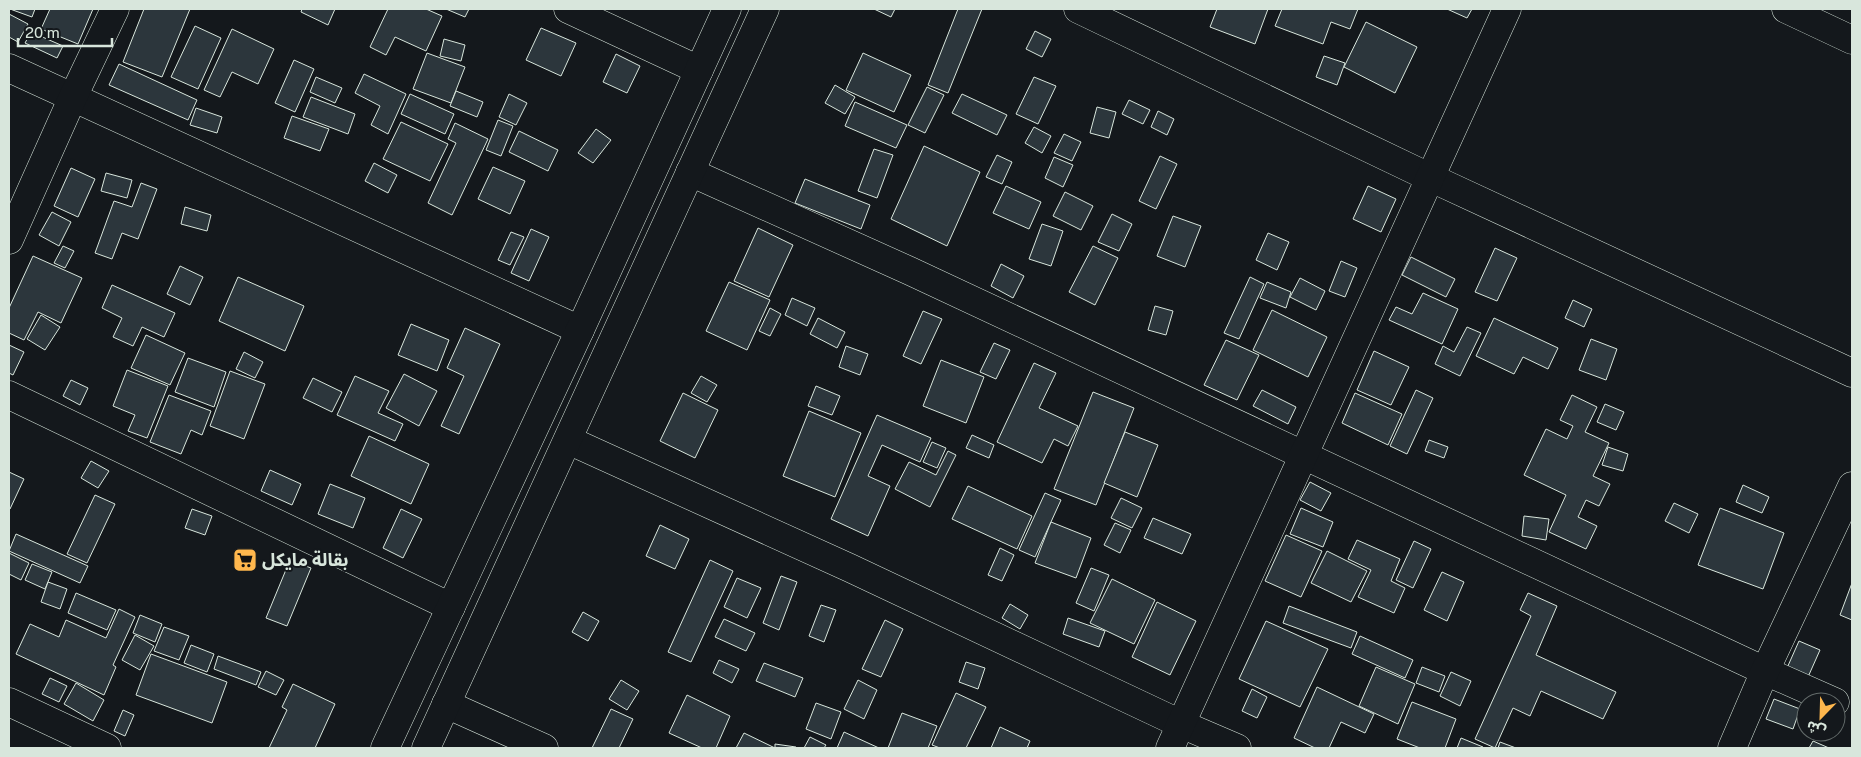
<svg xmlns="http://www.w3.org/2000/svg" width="1861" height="757" font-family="'Public Sans','Noto Sans Arabic',sans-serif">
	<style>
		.building { fill: #2c363c; stroke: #d8e6dc }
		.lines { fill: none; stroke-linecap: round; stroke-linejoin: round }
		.minor-casing { stroke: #d8e6dc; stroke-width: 29 }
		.secondary-casing { stroke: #d8e6dc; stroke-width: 29 }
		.minor { stroke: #14181c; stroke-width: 28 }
		.secondary { stroke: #14181c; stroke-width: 28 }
		.labels { text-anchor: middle; stroke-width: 4; stroke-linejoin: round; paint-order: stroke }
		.poi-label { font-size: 18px; font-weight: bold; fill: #d8e6dc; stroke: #14181c; text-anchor: start }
	</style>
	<rect width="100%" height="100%" fill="#14181c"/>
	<g class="building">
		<polygon points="10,9 35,9 32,17"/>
		<polygon points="50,9 93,9 78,44 41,29"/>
		<polygon points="144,9 190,9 162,77 123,62"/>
		<polygon points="302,9 335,9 328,25 301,12"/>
		<polygon points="388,9 426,9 442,16 426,51 395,37 386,55 370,47"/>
		<polygon points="446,9 469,9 465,17"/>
		<polygon points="874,9 895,9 891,17"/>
		<polygon points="958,9 982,9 948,93 928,85"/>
		<polygon points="1217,9 1268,9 1255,44 1210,27"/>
		<polygon points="1282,9 1358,9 1350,29 1331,22 1323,44 1275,26"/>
		<polygon points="1447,9 1472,9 1467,18"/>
		<polygon points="9,14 28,24 18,42 9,37"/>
		<polygon points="1366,22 1417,47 1395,93 1344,67"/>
		<polygon points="195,26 221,38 198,89 171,77"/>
		<polygon points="541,28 576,43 561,76 526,60"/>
		<polygon points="232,29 274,49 258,84 232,72 220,97 204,90"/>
		<polygon points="1035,31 1051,39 1042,57 1026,49"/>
		<polygon points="31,32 63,46 57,58 25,43"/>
		<polygon points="444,39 465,45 461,61 440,56"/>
		<polygon points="427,53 465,67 451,103 413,89"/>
		<polygon points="863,53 911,75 894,112 846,90"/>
		<polygon points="616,54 640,66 627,93 603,82"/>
		<polygon points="1324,56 1345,63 1337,85 1316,77"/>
		<polygon points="294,60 314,69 295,112 275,103"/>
		<polygon points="119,64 197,100 188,120 109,85"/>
		<polygon points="364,74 406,94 388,134 371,125 380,106 355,93"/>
		<polygon points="316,77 342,88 335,103 310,92"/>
		<polygon points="1034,77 1056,86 1038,124 1016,114"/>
		<polygon points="835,85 855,97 845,114 825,103"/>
		<polygon points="927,87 944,95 925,133 908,125"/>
		<polygon points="456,91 483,102 477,117 450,106"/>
		<polygon points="410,94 454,114 445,134 401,114"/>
		<polygon points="509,94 527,103 516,125 499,117"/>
		<polygon points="962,94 1007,115 997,135 952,113"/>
		<polygon points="311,97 355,114 348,134 303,117"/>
		<polygon points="1129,100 1150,110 1143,124 1122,114"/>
		<polygon points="855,102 907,125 896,148 845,126"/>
		<polygon points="1097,107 1116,112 1109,138 1090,133"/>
		<polygon points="196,108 222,117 217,133 190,125"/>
		<polygon points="1158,111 1174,119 1167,135 1151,127"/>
		<polygon points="292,116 329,129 320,151 284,138"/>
		<polygon points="498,120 513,126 501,156 486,150"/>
		<polygon points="401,122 448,144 430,181 383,159"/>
		<polygon points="455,123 488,139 452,215 428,203 456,143 448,139"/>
		<polygon points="1034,127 1051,136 1042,153 1025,143"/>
		<polygon points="596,129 611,140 593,163 578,153"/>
		<polygon points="519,131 558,150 548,171 509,152"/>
		<polygon points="1064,134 1081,142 1072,161 1054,153"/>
		<polygon points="924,146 980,172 947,246 891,219"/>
		<polygon points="874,149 893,155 877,198 858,191"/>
		<polygon points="997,155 1012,162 1002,184 986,177"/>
		<polygon points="1160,156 1177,164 1156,209 1139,201"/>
		<polygon points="1054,157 1073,165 1063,187 1045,178"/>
		<polygon points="374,163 397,175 388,193 365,181"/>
		<polygon points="493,167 525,181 510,214 478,199"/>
		<polygon points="71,168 95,179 78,217 54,206"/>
		<polygon points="106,173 132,180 127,198 101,191"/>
		<polygon points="805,179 870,205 861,229 795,203"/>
		<polygon points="141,183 157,189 138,239 122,233 112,259 95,253 114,201 132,207"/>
		<polygon points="1006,186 1041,202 1029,229 993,213"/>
		<polygon points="1368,186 1396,199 1381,232 1353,219"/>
		<polygon points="1065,192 1093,206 1081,230 1053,216"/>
		<polygon points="185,207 211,215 207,231 181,224"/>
		<polygon points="52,212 71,222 59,246 39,235"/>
		<polygon points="1112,214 1132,224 1119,251 1098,242"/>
		<polygon points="1173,216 1201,226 1185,267 1157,256"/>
		<polygon points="1042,224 1063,231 1051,266 1029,259"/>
		<polygon points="758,228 793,245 769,297 734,281"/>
		<polygon points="531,229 549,237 529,281 511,273"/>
		<polygon points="511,232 524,237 510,265 498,260"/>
		<polygon points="1268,233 1289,242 1277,270 1256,260"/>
		<polygon points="63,246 74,251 65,268 54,263"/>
		<polygon points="1093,246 1118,258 1095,305 1069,292"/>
		<polygon points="1495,248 1517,258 1497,301 1475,292"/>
		<polygon points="33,256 82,278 61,323 38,312 24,340 9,333 9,308"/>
		<polygon points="1411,257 1455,279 1446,297 1402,275"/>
		<polygon points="1341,261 1357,268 1345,297 1329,291"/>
		<polygon points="1001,264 1024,276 1013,298 991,286"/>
		<polygon points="180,266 203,277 190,305 167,294"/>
		<polygon points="238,277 304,306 285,351 219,321"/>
		<polygon points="1250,277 1264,284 1239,339 1224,333"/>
		<polygon points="1300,278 1325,291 1316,310 1290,297"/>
		<polygon points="729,282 770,300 747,350 706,331"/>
		<polygon points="1267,282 1291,292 1286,308 1260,298"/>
		<polygon points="112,285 175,313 164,337 142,327 133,346 113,337 122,318 102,308"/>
		<polygon points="1423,293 1458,309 1442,344 1389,320 1396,307 1412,314"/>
		<polygon points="792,298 815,308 807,326 785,315"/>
		<polygon points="1573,300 1592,309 1584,327 1565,318"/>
		<polygon points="1155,306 1173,311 1166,335 1148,330"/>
		<polygon points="770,308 781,314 770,336 759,331"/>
		<polygon points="1272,310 1327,337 1308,377 1253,350"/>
		<polygon points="923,311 942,319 921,364 903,356"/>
		<polygon points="41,315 60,327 45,350 27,339"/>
		<polygon points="818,318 845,332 837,348 810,334"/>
		<polygon points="1494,318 1558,348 1548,369 1523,357 1514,374 1476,356"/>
		<polygon points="411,324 449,340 437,371 398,355"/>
		<polygon points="1467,327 1481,333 1460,376 1435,364 1443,346 1454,352"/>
		<polygon points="465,328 500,344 459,434 441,426 464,376 447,368"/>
		<polygon points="146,335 185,353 170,385 131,368"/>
		<polygon points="1591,339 1617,349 1606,380 1579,370"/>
		<polygon points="1226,340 1259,355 1237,400 1204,385"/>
		<polygon points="994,343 1010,350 996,379 980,372"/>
		<polygon points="9,345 24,352 13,375 9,373"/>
		<polygon points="846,346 868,354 860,375 839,367"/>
		<polygon points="1374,351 1409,367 1391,405 1357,390"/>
		<polygon points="244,352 263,362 255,378 236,369"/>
		<polygon points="188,358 226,372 214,407 175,392"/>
		<polygon points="941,360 984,377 966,423 923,406"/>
		<polygon points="1034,363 1056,373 1039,408 1078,426 1068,446 1054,439 1042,463 997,442"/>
		<polygon points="127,370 168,386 147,438 128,431 135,415 113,406"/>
		<polygon points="230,371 265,384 244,439 210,426"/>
		<polygon points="404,374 437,391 419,426 386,408"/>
		<polygon points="355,376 389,391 378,413 403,424 395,441 337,415"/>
		<polygon points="701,376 717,385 707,402 691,393"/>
		<polygon points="313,378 342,392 332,412 303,398"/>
		<polygon points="71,380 88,388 80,405 63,396"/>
		<polygon points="816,386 840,396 832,415 808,406"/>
		<polygon points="1262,390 1296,407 1288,424 1253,406"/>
		<polygon points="1416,390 1433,398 1407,454 1390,446"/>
		<polygon points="1093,392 1134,408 1096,505 1054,489"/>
		<polygon points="683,393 718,410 695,458 660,441"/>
		<polygon points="1355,393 1402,414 1388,445 1342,423"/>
		<polygon points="169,395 211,411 202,435 191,430 181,454 150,442"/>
		<polygon points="1572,395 1597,407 1585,432 1609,443 1593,476 1610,484 1599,506 1586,500 1578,517 1597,526 1586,549 1549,532 1566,495 1524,475 1546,429 1567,439 1573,426 1560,420"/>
		<polygon points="1605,404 1624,412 1616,430 1597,422"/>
		<polygon points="809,411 861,433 835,497 783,476"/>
		<polygon points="877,415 931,438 920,462 882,445 868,476 890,486 868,536 831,519"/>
		<polygon points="1125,432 1158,445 1137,497 1104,483"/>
		<polygon points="972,435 994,445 989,458 966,448"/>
		<polygon points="369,436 429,464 411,504 351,476"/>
		<polygon points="1429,440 1448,447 1444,458 1425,451"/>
		<polygon points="932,442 946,448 937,468 923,462"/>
		<polygon points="1608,447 1628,454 1623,471 1602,465"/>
		<polygon points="948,451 956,455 930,507 895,489 909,462 936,475"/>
		<polygon points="91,461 109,471 98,488 81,478"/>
		<polygon points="270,470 301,484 292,505 261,491"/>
		<polygon points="9,472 24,479 10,509 9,509"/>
		<polygon points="1310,482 1331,493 1321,511 1300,500"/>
		<polygon points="330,484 365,498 353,528 318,514"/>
		<polygon points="1743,485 1769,497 1762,513 1736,502"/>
		<polygon points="968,486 1032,516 1017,549 952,519"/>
		<polygon points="1045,493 1061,500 1035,557 1019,550"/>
		<polygon points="95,495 115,504 87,563 67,554"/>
		<polygon points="1121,498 1142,508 1132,528 1111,518"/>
		<polygon points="1674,503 1698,514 1689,533 1665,521"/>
		<polygon points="1301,508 1333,522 1323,547 1290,534"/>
		<polygon points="1720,508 1784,533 1763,589 1698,565"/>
		<polygon points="192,509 212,516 205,535 185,528"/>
		<polygon points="401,509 422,519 403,558 383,548"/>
		<polygon points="1524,516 1549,519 1546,540 1522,536"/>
		<polygon points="1153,518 1191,534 1182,554 1144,538"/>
		<polygon points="1051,522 1091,538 1076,578 1035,563"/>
		<polygon points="1115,523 1131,530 1120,553 1104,545"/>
		<polygon points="660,525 689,539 675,569 646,556"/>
		<polygon points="16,534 88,566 80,583 9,551"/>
		<polygon points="1286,535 1322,551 1301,597 1265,581"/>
		<polygon points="1357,540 1400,559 1391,581 1405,588 1394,613 1358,597 1371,570 1348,559"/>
		<polygon points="1414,541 1431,549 1413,588 1396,580"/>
		<polygon points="1000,548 1014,555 1002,581 988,575"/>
		<polygon points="1327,551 1367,571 1351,602 1311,583"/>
		<polygon points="9,553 29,563 21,580 9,574"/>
		<polygon points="290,560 311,568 287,626 266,618"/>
		<polygon points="710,560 733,571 691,662 668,652"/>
		<polygon points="32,564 52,572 45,589 25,580"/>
		<polygon points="1091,568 1109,575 1094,611 1076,603"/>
		<polygon points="1442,572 1464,582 1447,621 1424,610"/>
		<polygon points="781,576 797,582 779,630 763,623"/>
		<polygon points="737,578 761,588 747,618 724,607"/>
		<polygon points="1112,579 1155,600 1134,644 1090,623"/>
		<polygon points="48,582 67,589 60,609 41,602"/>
		<polygon points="1852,583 1852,620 1840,615"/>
		<polygon points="76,593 116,610 107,630 68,613"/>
		<polygon points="1528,593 1557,606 1536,655 1616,692 1603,719 1541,691 1530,716 1513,708 1495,748 1475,739 1531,616 1520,610"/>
		<polygon points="1157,602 1196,621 1170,675 1132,657"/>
		<polygon points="1010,604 1028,615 1020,629 1002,618"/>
		<polygon points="821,605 836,610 824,642 809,636"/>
		<polygon points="1289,606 1357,632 1351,648 1283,623"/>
		<polygon points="119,609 135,617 113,665 116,667 104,695 16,654 30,624 59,637 66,620 106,638"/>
		<polygon points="583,612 599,621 588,641 572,632"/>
		<polygon points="140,615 162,624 155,642 133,633"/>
		<polygon points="1068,618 1105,631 1099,647 1063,634"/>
		<polygon points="724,619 755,633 746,651 715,637"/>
		<polygon points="885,620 903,629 881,677 862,669"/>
		<polygon points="1266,621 1328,649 1300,707 1239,679"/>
		<polygon points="164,627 189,636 179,660 154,651"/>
		<polygon points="135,635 154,646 140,670 122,660"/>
		<polygon points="1360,636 1413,660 1405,678 1352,654"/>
		<polygon points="1799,641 1820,650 1808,677 1787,668"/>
		<polygon points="191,645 214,654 207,672 184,663"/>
		<polygon points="151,654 227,682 212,723 136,695"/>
		<polygon points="218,656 261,672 256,685 214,669"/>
		<polygon points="719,660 739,669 732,683 713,673"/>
		<polygon points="966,662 985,668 978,689 959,682"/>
		<polygon points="764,663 803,678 795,697 756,681"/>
		<polygon points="1376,667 1415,684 1398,724 1359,706"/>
		<polygon points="1422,667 1445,676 1439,692 1416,683"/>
		<polygon points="266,671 284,680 276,695 258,687"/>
		<polygon points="1451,672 1471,681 1460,706 1440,696"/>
		<polygon points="50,678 67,686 59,702 42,694"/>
		<polygon points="621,680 639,691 627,710 609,699"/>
		<polygon points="858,680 877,690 864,719 844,709"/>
		<polygon points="76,683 104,700 93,721 64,704"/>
		<polygon points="293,684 335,704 315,748 269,748 287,710 282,707"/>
		<polygon points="1317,687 1374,714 1365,733 1341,722 1329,748 1315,748 1294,738"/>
		<polygon points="1252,689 1267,697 1257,718 1242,711"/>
		<polygon points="956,693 986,707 966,748 940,748 932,745"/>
		<polygon points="687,695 730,716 716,748 702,748 669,733"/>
		<polygon points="1774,699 1800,709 1793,729 1766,719"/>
		<polygon points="1412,702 1456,719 1445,748 1420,748 1397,739"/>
		<polygon points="816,703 841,712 831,739 806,729"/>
		<polygon points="611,709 633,719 619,748 592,748"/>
		<polygon points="123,710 134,715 125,736 114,731"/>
		<polygon points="902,713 937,726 928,748 888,748"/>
		<polygon points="1000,727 1030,741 1027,748 991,748"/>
		<polygon points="844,732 879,748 837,748"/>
		<polygon points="744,733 775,748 736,748"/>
		<polygon points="810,737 826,745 824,748 804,748"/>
		<polygon points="1461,738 1483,747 1483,748 1457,748"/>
		<polygon points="1813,741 1829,748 1809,748"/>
		<polygon points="1500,742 1516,748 1498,748"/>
		<polygon points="775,744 796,747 796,748 775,748"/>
	</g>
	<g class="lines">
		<g class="minor-casing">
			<g id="minor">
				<polyline points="568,9 699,70"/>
				<polyline points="1078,9 1429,177 1852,373"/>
				<polyline points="1786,9 1852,40"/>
				<polyline points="9,68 580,330"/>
				<polyline points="690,172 910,271 1765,671 1835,702"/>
				<polyline points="9,240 73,97 115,9"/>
				<polyline points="9,395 451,607"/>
				<polyline points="568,440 850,568 1181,724 1237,748"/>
				<polyline points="9,702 107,748"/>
				<polyline points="446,704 544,748"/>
				<polyline points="1170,748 1507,9"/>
				<polyline points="1732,748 1765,671 1852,486"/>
			</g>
		</g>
		<g class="secondary-casing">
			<g id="secondary">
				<polyline points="385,748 580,330 727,9"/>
				<polyline points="426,748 765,9"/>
			</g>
		</g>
		<use href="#minor" class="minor"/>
		<use href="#secondary" class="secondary"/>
	</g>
	<defs>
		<g id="supermarket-square" transform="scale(1.25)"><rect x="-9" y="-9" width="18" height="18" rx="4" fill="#ffb74d" stroke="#14181c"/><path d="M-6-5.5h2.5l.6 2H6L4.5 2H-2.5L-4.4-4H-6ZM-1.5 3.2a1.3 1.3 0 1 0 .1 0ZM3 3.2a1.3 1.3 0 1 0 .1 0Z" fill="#111"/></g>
	</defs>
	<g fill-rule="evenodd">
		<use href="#supermarket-square" x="245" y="560"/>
	</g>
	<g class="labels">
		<g class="poi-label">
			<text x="262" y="566">بقالة مايكل</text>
		</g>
	</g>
	<rect width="1861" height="757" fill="none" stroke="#d8e6dc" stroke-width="20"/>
	<g transform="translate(1821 717) rotate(203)"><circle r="24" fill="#14181c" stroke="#626a69"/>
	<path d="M0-4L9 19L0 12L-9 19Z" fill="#ffb74d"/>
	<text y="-8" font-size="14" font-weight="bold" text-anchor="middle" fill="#d8e6dc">ش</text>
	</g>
	<path d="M18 38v8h94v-8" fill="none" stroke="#d8e6dc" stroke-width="2.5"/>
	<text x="25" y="38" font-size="15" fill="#d8e6dc" stroke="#14181c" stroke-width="4" paint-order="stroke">20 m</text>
</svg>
